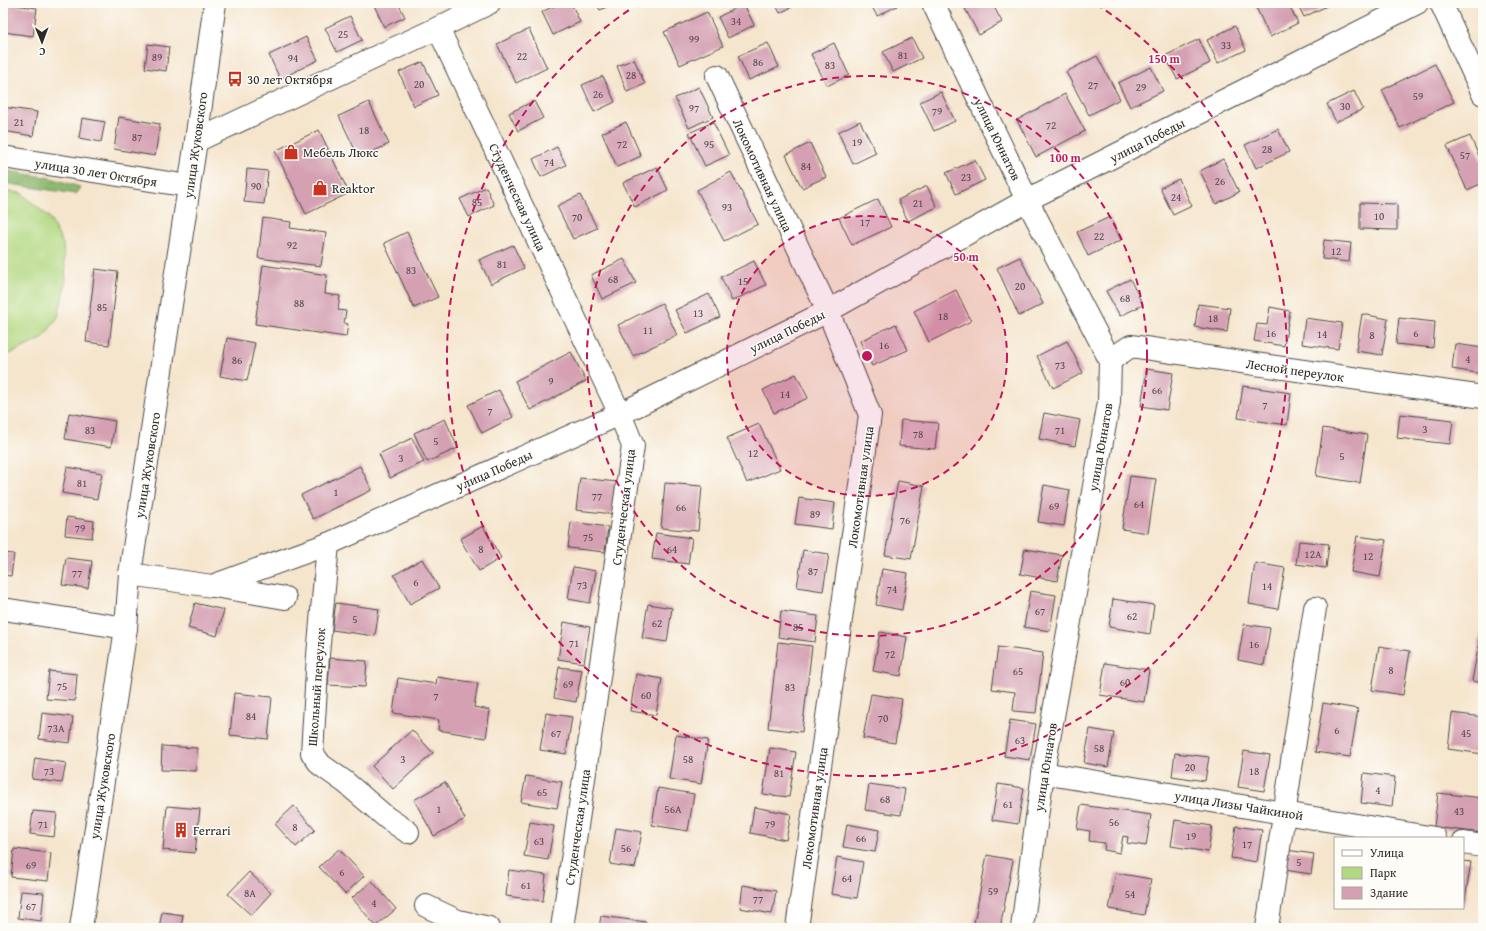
<svg xmlns="http://www.w3.org/2000/svg" width="1486" height="931" font-family="'Gentium Book Plus',serif">
	<style>
		.green { fill: #b3d882; stroke: #6f8256 }
		.forest { fill: #8eb870; stroke: #5c724e }
		.building { fill: #d4a0b2 }
		.lines { fill: none; stroke-linecap: round; stroke-linejoin: round }
		.minor-casing { stroke: #494743; stroke-width: 24 }
		.major-casing { stroke: #494743; stroke-width: 24 }
		.minor { stroke: #fff; stroke-width: 22 }
		.major { stroke: #fff; stroke-width: 22 }
		.ring { fill: none; stroke: #c2185b; stroke-width: 2; stroke-dasharray: 7 5 }
		.labels { text-anchor: middle; stroke-width: 3; stroke-linejoin: round; paint-order: stroke }
		.number-label { font-size: 11px; fill: #55484d }
		.poi-label { font-size: 13px; fill: #2b2b2b; stroke: #fdfcf7; text-anchor: start }
		.street-label { font-size: 13px; fill: #2b2b2b; stroke: #fdfcf7 }
		.centre { fill: #c2185b; stroke: #fdfcf7; stroke-width: 2 }
		.ring-label { font-size: 12px; text-anchor: middle; font-weight: bold; fill: #c2185b; stroke: #fdfcf7; stroke-width: 3; stroke-linejoin: round; paint-order: stroke }
	</style>
	<rect width="100%" height="100%" fill="#fdfcf7"/>
	<filter id="ink" filterUnits="userSpaceOnUse"><feTurbulence type="fractalNoise" baseFrequency=".025" numOctaves="2"/><feDisplacementMap in="SourceGraphic" scale="8" xChannelSelector="R" yChannelSelector="G"/><feConvolveMatrix kernelMatrix="1 2 1 2 8 2 1 2 1" color-interpolation-filters="sRGB"/></filter>
	<filter id="wash" filterUnits="userSpaceOnUse"><feTurbulence type="fractalNoise" baseFrequency=".012" numOctaves="4" result="noise"/><feDisplacementMap in="SourceGraphic" scale="16" xChannelSelector="R" yChannelSelector="G"/><feGaussianBlur stdDeviation="0.9" result="paint"/><feColorMatrix in="noise" values="0 0 0 0 0 0 0 0 0 0 0 0 0 0 0 0 0 1.4 0 .05"/><feComposite in="paint" operator="in"/></filter>
	<g filter="url(#wash)">
		<rect width="100%" height="100%" fill="#f5e5cd"/>
		<polygon class="green" points="3,191 21,193 49,217 63,244 66,280 58,317 42,339 3,357"/>
		<polygon class="forest" points="3,170 51,178 80,187 76,194 3,183"/>
		<g id="blocks">
			<g class="building">
				<polygon points="373,3 398,3 405,17 384,27"/>
				<polygon points="560,3 571,3 580,22 553,35 542,12"/>
				<polygon points="596,3 615,3 600,10"/>
				<polygon points="775,3 800,3 780,13"/>
				<polygon points="870,3 896,3 897,6 877,16"/>
				<polygon points="962,3 992,3 1002,22 979,35"/>
				<polygon points="1254,3 1288,3 1298,23 1270,37"/>
				<polygon points="1297,3 1333,3 1304,17"/>
				<polygon points="7,4 37,8 33,36 3,32"/>
				<polygon points="744,4 754,25 728,38 718,17"/>
				<polygon points="707,12 723,46 680,65 664,32"/>
				<polygon points="350,16 362,40 337,52 325,28"/>
				<polygon points="1235,26 1246,50 1218,63 1207,40"/>
				<polygon points="529,29 547,68 516,83 497,44"/>
				<polygon points="306,37 318,60 280,79 269,55"/>
				<polygon points="912,38 922,58 893,72 883,52"/>
				<polygon points="1199,39 1210,63 1177,79 1165,56"/>
				<polygon points="768,43 779,67 749,80 738,56"/>
				<polygon points="834,43 849,75 827,86 811,54"/>
				<polygon points="148,44 169,47 166,71 145,68"/>
				<polygon points="1097,56 1120,99 1089,115 1066,72"/>
				<polygon points="634,59 645,84 627,92 617,66"/>
				<polygon points="423,62 438,95 414,106 399,72"/>
				<polygon points="1435,64 1454,102 1400,128 1382,90"/>
				<polygon points="1151,67 1163,91 1130,107 1118,83"/>
				<polygon points="603,76 615,102 594,112 582,85"/>
				<polygon points="699,87 713,117 689,128 675,98"/>
				<polygon points="1354,91 1363,109 1336,122 1327,104"/>
				<polygon points="941,92 955,121 934,131 920,102"/>
				<polygon points="1065,94 1085,131 1036,157 1017,120"/>
				<polygon points="534,101 543,118 518,131 509,113"/>
				<polygon points="369,102 389,144 359,158 339,116"/>
				<polygon points="3,107 37,112 33,136 3,131"/>
				<polygon points="119,117 160,124 155,156 114,149"/>
				<polygon points="82,118 105,122 101,142 79,138"/>
				<polygon points="860,121 876,153 853,164 838,132"/>
				<polygon points="626,122 641,156 617,167 602,133"/>
				<polygon points="713,122 729,155 705,166 689,133"/>
				<polygon points="1278,129 1289,152 1256,168 1245,145"/>
				<polygon points="319,130 349,193 306,214 275,151"/>
				<polygon points="1470,136 1483,165 1483,183 1467,190 1447,146"/>
				<polygon points="810,143 826,177 802,188 786,155"/>
				<polygon points="557,147 566,165 541,177 533,159"/>
				<polygon points="1223,159 1239,192 1216,204 1200,171"/>
				<polygon points="975,160 985,180 956,194 946,173"/>
				<polygon points="657,167 668,190 635,207 623,183"/>
				<polygon points="247,169 268,171 264,204 244,202"/>
				<polygon points="731,172 758,224 724,241 697,190"/>
				<polygon points="1179,179 1192,206 1173,215 1160,188"/>
				<polygon points="927,186 937,207 908,221 898,200"/>
				<polygon points="486,187 494,205 469,217 460,199"/>
				<polygon points="580,195 597,228 573,239 557,206"/>
				<polygon points="878,199 891,227 852,245 839,218"/>
				<polygon points="1360,203 1397,204 1397,230 1360,229"/>
				<polygon points="1110,217 1121,240 1088,256 1077,232"/>
				<polygon points="263,218 291,222 290,228 326,233 321,266 258,258"/>
				<polygon points="407,232 438,297 414,308 384,243"/>
				<polygon points="1324,240 1351,243 1349,262 1322,259"/>
				<polygon points="513,245 524,268 491,284 479,260"/>
				<polygon points="1020,257 1043,304 1019,316 997,268"/>
				<polygon points="624,259 636,283 602,299 591,275"/>
				<polygon points="754,261 766,285 732,301 721,277"/>
				<polygon points="263,265 327,275 325,294 340,296 338,310 346,311 344,323 348,324 346,337 255,324"/>
				<polygon points="95,269 118,272 109,345 86,342"/>
				<polygon points="1130,279 1143,305 1120,316 1106,291"/>
				<polygon points="956,290 971,321 929,342 914,311"/>
				<polygon points="709,294 720,317 687,333 675,310"/>
				<polygon points="662,303 677,335 633,356 618,325"/>
				<polygon points="1198,304 1230,308 1227,332 1195,327"/>
				<polygon points="1270,307 1290,311 1284,346 1254,341 1257,324 1267,325"/>
				<polygon points="1362,314 1388,319 1382,355 1356,351"/>
				<polygon points="1305,318 1342,323 1338,349 1302,344"/>
				<polygon points="1399,318 1435,322 1433,348 1396,344"/>
				<polygon points="896,324 908,350 872,366 860,341"/>
				<polygon points="227,338 255,343 247,381 220,376"/>
				<polygon points="1067,341 1083,373 1053,388 1037,356"/>
				<polygon points="1455,344 1483,348 1483,374 1452,369"/>
				<polygon points="571,352 586,381 530,410 515,381"/>
				<polygon points="1147,369 1173,373 1167,410 1141,406"/>
				<polygon points="796,374 808,398 774,413 763,390"/>
				<polygon points="1243,386 1291,393 1287,425 1238,418"/>
				<polygon points="499,390 513,417 482,433 468,405"/>
				<polygon points="69,413 115,421 111,447 65,439"/>
				<polygon points="1044,413 1080,420 1075,446 1039,439"/>
				<polygon points="1400,414 1453,420 1450,444 1397,438"/>
				<polygon points="445,419 458,448 427,462 414,433"/>
				<polygon points="901,420 938,423 935,449 899,446"/>
				<polygon points="759,424 780,469 747,483 727,438"/>
				<polygon points="1323,428 1367,435 1360,483 1316,476"/>
				<polygon points="412,438 424,462 390,478 379,454"/>
				<polygon points="360,466 372,490 313,519 301,495"/>
				<polygon points="67,467 102,473 97,499 62,493"/>
				<polygon points="1130,476 1156,479 1148,533 1122,529"/>
				<polygon points="580,478 617,482 614,514 576,510"/>
				<polygon points="898,481 924,486 911,559 885,555"/>
				<polygon points="665,483 702,486 698,531 661,528"/>
				<polygon points="1044,485 1070,490 1064,526 1038,522"/>
				<polygon points="799,498 835,503 832,529 795,524"/>
				<polygon points="67,517 94,521 92,538 65,535"/>
				<polygon points="571,522 608,527 605,552 568,548"/>
				<polygon points="483,526 501,558 479,571 460,539"/>
				<polygon points="656,533 692,538 688,564 652,559"/>
				<polygon points="1357,536 1386,540 1380,577 1351,572"/>
				<polygon points="1299,541 1329,544 1326,568 1296,564"/>
				<polygon points="1025,549 1062,555 1057,581 1020,574"/>
				<polygon points="803,550 829,554 823,591 797,587"/>
				<polygon points="3,553 14,554 11,576 3,575"/>
				<polygon points="66,558 92,561 88,588 62,585"/>
				<polygon points="422,559 439,588 410,604 394,575"/>
				<polygon points="1255,563 1285,568 1278,609 1249,604"/>
				<polygon points="573,567 596,571 590,603 568,599"/>
				<polygon points="882,569 908,573 902,610 876,605"/>
				<polygon points="1030,591 1056,595 1050,631 1024,627"/>
				<polygon points="1113,599 1154,605 1150,634 1109,627"/>
				<polygon points="195,603 224,610 217,636 188,628"/>
				<polygon points="336,603 379,609 375,636 332,630"/>
				<polygon points="648,604 672,608 667,642 642,638"/>
				<polygon points="781,611 818,616 815,642 778,637"/>
				<polygon points="564,622 590,627 584,663 558,659"/>
				<polygon points="1244,624 1270,628 1264,665 1238,660"/>
				<polygon points="1482,626 1483,626 1483,683 1472,681"/>
				<polygon points="880,632 907,637 901,676 873,671"/>
				<polygon points="778,642 812,646 802,732 768,728"/>
				<polygon points="1379,646 1410,651 1403,695 1372,690"/>
				<polygon points="998,647 1043,653 1036,713 1013,711 1015,692 992,689"/>
				<polygon points="330,658 367,661 365,687 328,685"/>
				<polygon points="1105,663 1149,670 1144,702 1100,695"/>
				<polygon points="559,667 582,670 576,702 554,698"/>
				<polygon points="49,671 77,674 75,701 46,699"/>
				<polygon points="636,674 662,679 656,715 630,711"/>
				<polygon points="437,677 478,683 474,707 490,710 486,738 438,730 439,720 393,713 398,678 436,684"/>
				<polygon points="234,693 272,697 268,739 230,735"/>
				<polygon points="871,694 902,699 895,743 863,738"/>
				<polygon points="1323,703 1358,709 1350,757 1315,752"/>
				<polygon points="42,713 73,717 70,743 39,739"/>
				<polygon points="546,713 572,717 566,754 540,750"/>
				<polygon points="1452,713 1483,717 1483,754 1448,749"/>
				<polygon points="1010,720 1036,724 1030,760 1004,756"/>
				<polygon points="1090,729 1114,733 1108,767 1084,763"/>
				<polygon points="412,730 433,753 393,789 372,766"/>
				<polygon points="676,735 708,740 701,784 669,779"/>
				<polygon points="162,746 197,748 196,771 161,770"/>
				<polygon points="770,748 796,752 789,797 763,794"/>
				<polygon points="1244,751 1270,755 1264,791 1238,787"/>
				<polygon points="1175,753 1209,757 1205,781 1172,776"/>
				<polygon points="35,758 66,763 62,783 32,779"/>
				<polygon points="1364,773 1395,777 1392,807 1361,803"/>
				<polygon points="526,776 562,782 557,808 521,802"/>
				<polygon points="445,782 465,819 434,836 414,800"/>
				<polygon points="869,784 905,789 901,815 865,810"/>
				<polygon points="998,784 1024,788 1018,824 992,820"/>
				<polygon points="658,788 694,794 688,831 652,825"/>
				<polygon points="1438,793 1483,798 1482,833 1434,827"/>
				<polygon points="1081,805 1151,815 1146,846 1127,843 1128,837 1123,836 1120,853 1104,850 1105,843 1089,841 1090,831 1077,829"/>
				<polygon points="167,806 200,809 195,853 163,850"/>
				<polygon points="294,806 315,830 296,847 275,824"/>
				<polygon points="754,807 791,814 786,840 750,833"/>
				<polygon points="33,811 57,813 54,837 30,834"/>
				<polygon points="1175,820 1212,826 1208,852 1171,846"/>
				<polygon points="530,822 554,826 548,860 524,856"/>
				<polygon points="847,824 879,830 875,852 843,847"/>
				<polygon points="1236,826 1262,830 1257,862 1231,858"/>
				<polygon points="616,828 642,832 635,868 610,864"/>
				<polygon points="14,849 51,853 48,881 11,877"/>
				<polygon points="339,849 364,876 345,894 319,867"/>
				<polygon points="1286,850 1314,854 1311,874 1284,870"/>
				<polygon points="987,855 1013,860 1000,928 974,923"/>
				<polygon points="837,857 863,862 857,898 831,894"/>
				<polygon points="1463,861 1471,862 1464,906 1463,906"/>
				<polygon points="509,870 546,875 543,901 506,896"/>
				<polygon points="249,872 271,893 251,915 228,894"/>
				<polygon points="1116,873 1151,879 1144,915 1109,909"/>
				<polygon points="372,881 396,909 376,926 352,898"/>
				<polygon points="743,885 776,891 772,914 740,908"/>
				<polygon points="21,891 44,893 41,921 18,918"/>
				<polygon points="162,912 183,915 181,928 159,928"/>
				<polygon points="601,916 646,922 645,928 599,928"/>
			</g>
		</g>
	</g>
	<g filter="url(#ink)">
		<use href="#blocks" fill-opacity="0" stroke="#494743" stroke-width="1"/>
		<g class="lines">
			<g class="minor-casing">
				<g id="minor">
					<polyline points="933,3 1027,200 1110,360 1109,402 1043,773 1022,928"/>
					<polyline points="1441,3 1483,94"/>
					<polyline points="438,28 620,414 633,446 562,928"/>
					<polyline points="717,76 828,311 870,415 797,928"/>
					<polyline points="196,141 438,28 489,3"/>
					<polyline points="3,157 189,186"/>
					<polyline points="1110,360 1131,346 1483,397"/>
					<polyline points="328,544 318,655 312,753 321,765 345,782 387,818 408,832"/>
					<polyline points="130,574 212,586 328,544 620,414 828,311 1027,200 1417,3"/>
					<polyline points="214,586 285,598"/>
					<polyline points="3,609 126,628"/>
					<polyline points="1043,773 1435,838"/>
					<polyline points="1463,843 1483,846"/>
					<polyline points="426,906 458,921 489,928"/>
					<polyline points="1267,928 1315,608"/>
				</g>
			</g>
			<g class="major-casing">
				<polyline id="major" points="81,928 126,628 130,574 196,141 215,3"/>
			</g>
			<use href="#minor" class="minor"/>
			<use href="#major" class="major"/>
		</g>
	</g>
	<circle cx="867" cy="356" r="140" fill="#c2185b" fill-opacity=".12"/>
	<g class="ring">
		<circle cx="867" cy="356" r="140"/>
		<circle cx="867" cy="356" r="280"/>
		<path d="M1096 4A420 420 0 1 1 638 4"/>
	</g>
	<defs>
		<g id="bus-bare" transform="scale(1.2)"><path d="M-5-6H5V4H4V6H2V4H-2V6H-4V4H-5ZM-3.5-4V0h7V-4ZM-3.5 1.2v1.5H-2V1.2ZM2 1.2v1.5H3.5V1.2Z" fill="#c8321e" stroke="#fdfcf7" stroke-width="2.5" paint-order="stroke"/></g>
		<g id="shop-bare" transform="scale(1.2)"><path d="M-5-2.5h2.3a2.7 3.5 0 0 1 5.4 0H5L5.5 6h-11ZM-1.5-2.5h3a1.5 2.3 0 0 0-3 0Z" fill="#c8321e" stroke="#fdfcf7" stroke-width="2.5" paint-order="stroke"/></g>
		<g id="building-bare" transform="scale(1.2)"><path d="M-4-6H4V6H1V3H-1V6H-4ZM-2.5-4.3h1.7v1.8h-1.7ZM.8-4.3h1.7v1.8H.8ZM-2.5-1h1.7V.8h-1.7ZM.8-1h1.7V.8H.8Z" fill="#c8321e" stroke="#fdfcf7" stroke-width="2.5" paint-order="stroke"/></g>
	</defs>
	<g fill-rule="evenodd">
		<use href="#bus-bare" x="235" y="79"/>
		<use href="#shop-bare" x="291" y="152"/>
		<use href="#shop-bare" x="320" y="188"/>
		<use href="#building-bare" x="181" y="830"/>
	</g>
	<g class="labels">
		<g class="number-label">
			<text x="736" y="25">34</text>
			<text x="343" y="38">25</text>
			<text x="694" y="43">99</text>
			<text x="1226" y="49">33</text>
			<text x="903" y="59">81</text>
			<text x="522" y="60">22</text>
			<text x="157" y="61">89</text>
			<text x="293" y="62">94</text>
			<text x="758" y="66">86</text>
			<text x="830" y="69">83</text>
			<text x="631" y="79">28</text>
			<text x="419" y="88">20</text>
			<text x="1093" y="89">27</text>
			<text x="1141" y="91">29</text>
			<text x="598" y="98">26</text>
			<text x="1418" y="100">59</text>
			<text x="1345" y="110">30</text>
			<text x="694" y="112">97</text>
			<text x="937" y="115">79</text>
			<text x="19" y="126">21</text>
			<text x="1051" y="129">72</text>
			<text x="364" y="134">18</text>
			<text x="137" y="141">87</text>
			<text x="857" y="146">19</text>
			<text x="622" y="148">72</text>
			<text x="709" y="148">95</text>
			<text x="1267" y="153">28</text>
			<text x="1465" y="159">57</text>
			<text x="549" y="166">74</text>
			<text x="806" y="170">84</text>
			<text x="966" y="181">23</text>
			<text x="1220" y="185">26</text>
			<text x="256" y="190">90</text>
			<text x="1176" y="201">24</text>
			<text x="477" y="206">85</text>
			<text x="918" y="207">21</text>
			<text x="727" y="211">93</text>
			<text x="1379" y="220">10</text>
			<text x="577" y="221">70</text>
			<text x="865" y="226">17</text>
			<text x="1099" y="240">22</text>
			<text x="292" y="249">92</text>
			<text x="1336" y="255">12</text>
			<text x="502" y="268">81</text>
			<text x="411" y="274">83</text>
			<text x="613" y="283">68</text>
			<text x="743" y="285">15</text>
			<text x="1020" y="290">20</text>
			<text x="1125" y="302">68</text>
			<text x="299" y="307">88</text>
			<text x="102" y="311">85</text>
			<text x="698" y="317">13</text>
			<text x="943" y="320">18</text>
			<text x="1213" y="322">18</text>
			<text x="648" y="334">11</text>
			<text x="1271" y="337">16</text>
			<text x="1416" y="337">6</text>
			<text x="1322" y="338">14</text>
			<text x="1372" y="339">8</text>
			<text x="884" y="349">16</text>
			<text x="1468" y="363">4</text>
			<text x="237" y="364">86</text>
			<text x="1060" y="369">73</text>
			<text x="551" y="385">9</text>
			<text x="1157" y="394">66</text>
			<text x="785" y="398">14</text>
			<text x="1265" y="409">7</text>
			<text x="490" y="415">7</text>
			<text x="1425" y="433">3</text>
			<text x="90" y="434">83</text>
			<text x="1060" y="434">71</text>
			<text x="918" y="438">78</text>
			<text x="436" y="445">5</text>
			<text x="753" y="457">12</text>
			<text x="1342" y="460">5</text>
			<text x="401" y="462">3</text>
			<text x="82" y="487">81</text>
			<text x="336" y="496">1</text>
			<text x="597" y="500">77</text>
			<text x="1139" y="508">64</text>
			<text x="1054" y="510">69</text>
			<text x="681" y="511">66</text>
			<text x="815" y="518">89</text>
			<text x="905" y="524">76</text>
			<text x="80" y="532">79</text>
			<text x="588" y="541">75</text>
			<text x="481" y="553">8</text>
			<text x="672" y="553">64</text>
			<text x="1313" y="558">12А</text>
			<text x="1368" y="560">12</text>
			<text x="813" y="575">87</text>
			<text x="77" y="577">77</text>
			<text x="416" y="586">6</text>
			<text x="582" y="589">73</text>
			<text x="1267" y="590">14</text>
			<text x="892" y="593">74</text>
			<text x="1040" y="615">67</text>
			<text x="1132" y="620">62</text>
			<text x="355" y="623">5</text>
			<text x="657" y="627">62</text>
			<text x="798" y="631">85</text>
			<text x="574" y="647">71</text>
			<text x="1254" y="648">16</text>
			<text x="890" y="658">72</text>
			<text x="1391" y="674">8</text>
			<text x="1018" y="675">65</text>
			<text x="1125" y="686">60</text>
			<text x="568" y="688">69</text>
			<text x="62" y="690">75</text>
			<text x="790" y="691">83</text>
			<text x="646" y="699">60</text>
			<text x="436" y="700">7</text>
			<text x="251" y="720">84</text>
			<text x="883" y="722">70</text>
			<text x="56" y="732">73А</text>
			<text x="1337" y="734">6</text>
			<text x="556" y="737">67</text>
			<text x="1466" y="737">45</text>
			<text x="1020" y="744">63</text>
			<text x="1099" y="752">58</text>
			<text x="403" y="763">3</text>
			<text x="688" y="763">58</text>
			<text x="1190" y="771">20</text>
			<text x="49" y="775">73</text>
			<text x="1254" y="775">18</text>
			<text x="779" y="777">81</text>
			<text x="1378" y="794">4</text>
			<text x="542" y="796">65</text>
			<text x="885" y="803">68</text>
			<text x="1008" y="808">61</text>
			<text x="439" y="813">1</text>
			<text x="673" y="813">56А</text>
			<text x="1459" y="815">43</text>
			<text x="1114" y="826">56</text>
			<text x="43" y="828">71</text>
			<text x="770" y="828">79</text>
			<text x="295" y="831">8</text>
			<text x="1191" y="840">19</text>
			<text x="861" y="842">66</text>
			<text x="539" y="845">63</text>
			<text x="1247" y="848">17</text>
			<text x="626" y="852">56</text>
			<text x="1299" y="866">5</text>
			<text x="31" y="869">69</text>
			<text x="342" y="876">6</text>
			<text x="847" y="882">64</text>
			<text x="526" y="889">61</text>
			<text x="993" y="895">59</text>
			<text x="250" y="897">8А</text>
			<text x="1130" y="898">54</text>
			<text x="758" y="903">77</text>
			<text x="374" y="907">4</text>
			<text x="31" y="910">67</text>
		</g>
		<g class="poi-label">
			<text x="247" y="84">30 лет Октября</text>
			<text x="303" y="157">Мебель Люкс</text>
			<text x="332" y="193">Reaktor</text>
			<text x="193" y="835">Ferrari</text>
		</g>
		<g class="street-label">
			<text transform="translate(998 139) rotate(64)" y="5">улица Юннатов</text>
			<text transform="translate(1147 140) rotate(-27)" y="5">улица Победы</text>
			<text transform="translate(195 145) rotate(-82)" y="5">улица Жуковского</text>
			<text transform="translate(96 172) rotate(9)" y="5">улица 30 лет Октября</text>
			<text transform="translate(763 175) rotate(65)" y="5">Локомотивная улица</text>
			<text transform="translate(518 197) rotate(65)" y="5">Студенческая улица</text>
			<text transform="translate(787 331) rotate(-26)" y="5">улица Победы</text>
			<text transform="translate(1295 370) rotate(8)" y="5">Лесной переулок</text>
			<text transform="translate(1100 447) rotate(-80)" y="5">улица Юннатов</text>
			<text transform="translate(147 465) rotate(-81)" y="5">улица Жуковского</text>
			<text transform="translate(494 470) rotate(-24)" y="5">улица Победы</text>
			<text transform="translate(860 487) rotate(-82)" y="5">Локомотивная улица</text>
			<text transform="translate(623 507) rotate(-83)" y="5">Студенческая улица</text>
			<text transform="translate(316 687) rotate(-86)" y="5">Школьный переулок</text>
			<text transform="translate(1045 767) rotate(-81)" y="5">улица Юннатов</text>
			<text transform="translate(102 786) rotate(-81)" y="5">улица Жуковского</text>
			<text transform="translate(1239 805) rotate(9)" y="5">улица Лизы Чайкиной</text>
			<text transform="translate(814 808) rotate(-82)" y="5">Локомотивная улица</text>
			<text transform="translate(577 827) rotate(-82)" y="5">Студенческая улица</text>
		</g>
	</g>
	<circle cx="867" cy="356" r="6" class="centre"/>
	<g class="ring-label">
		<text x="1164" y="63">150 m</text>
		<text x="1065" y="162">100 m</text>
		<text x="966" y="261">50 m</text>
	</g>
	<rect width="1486" height="931" fill="none" stroke="#fdfcf7" stroke-width="16"/>
	<rect x="1334" y="837" width="130" height="72" fill="#fdfcf7" stroke="#a9a8a5"/>
	<rect x="1342" y="850" width="20" height="6" fill="#ffffff" stroke="#a9a8a5"/>
	<text x="1370" y="857" font-size="12" fill="#2b2b2b">Улица</text>
	<rect x="1342" y="867" width="20" height="12" fill="#b3d882" stroke="#a9a8a5"/>
	<text x="1370" y="877" font-size="12" fill="#2b2b2b">Парк</text>
	<rect x="1342" y="887" width="20" height="12" fill="#d4a0b2" stroke="#a9a8a5"/>
	<text x="1370" y="897" font-size="12" fill="#2b2b2b">Здание</text>
	<g transform="translate(42 42) rotate(179)" stroke="#fdfcf7" stroke-width="3" paint-order="stroke">
	<path d="M0-3L7 15L0 10L-7 15Z" fill="#2b2b2b"/>
	<text y="-6" font-size="11" font-weight="bold" text-anchor="middle" fill="#2b2b2b">С</text>
	</g>
</svg>
